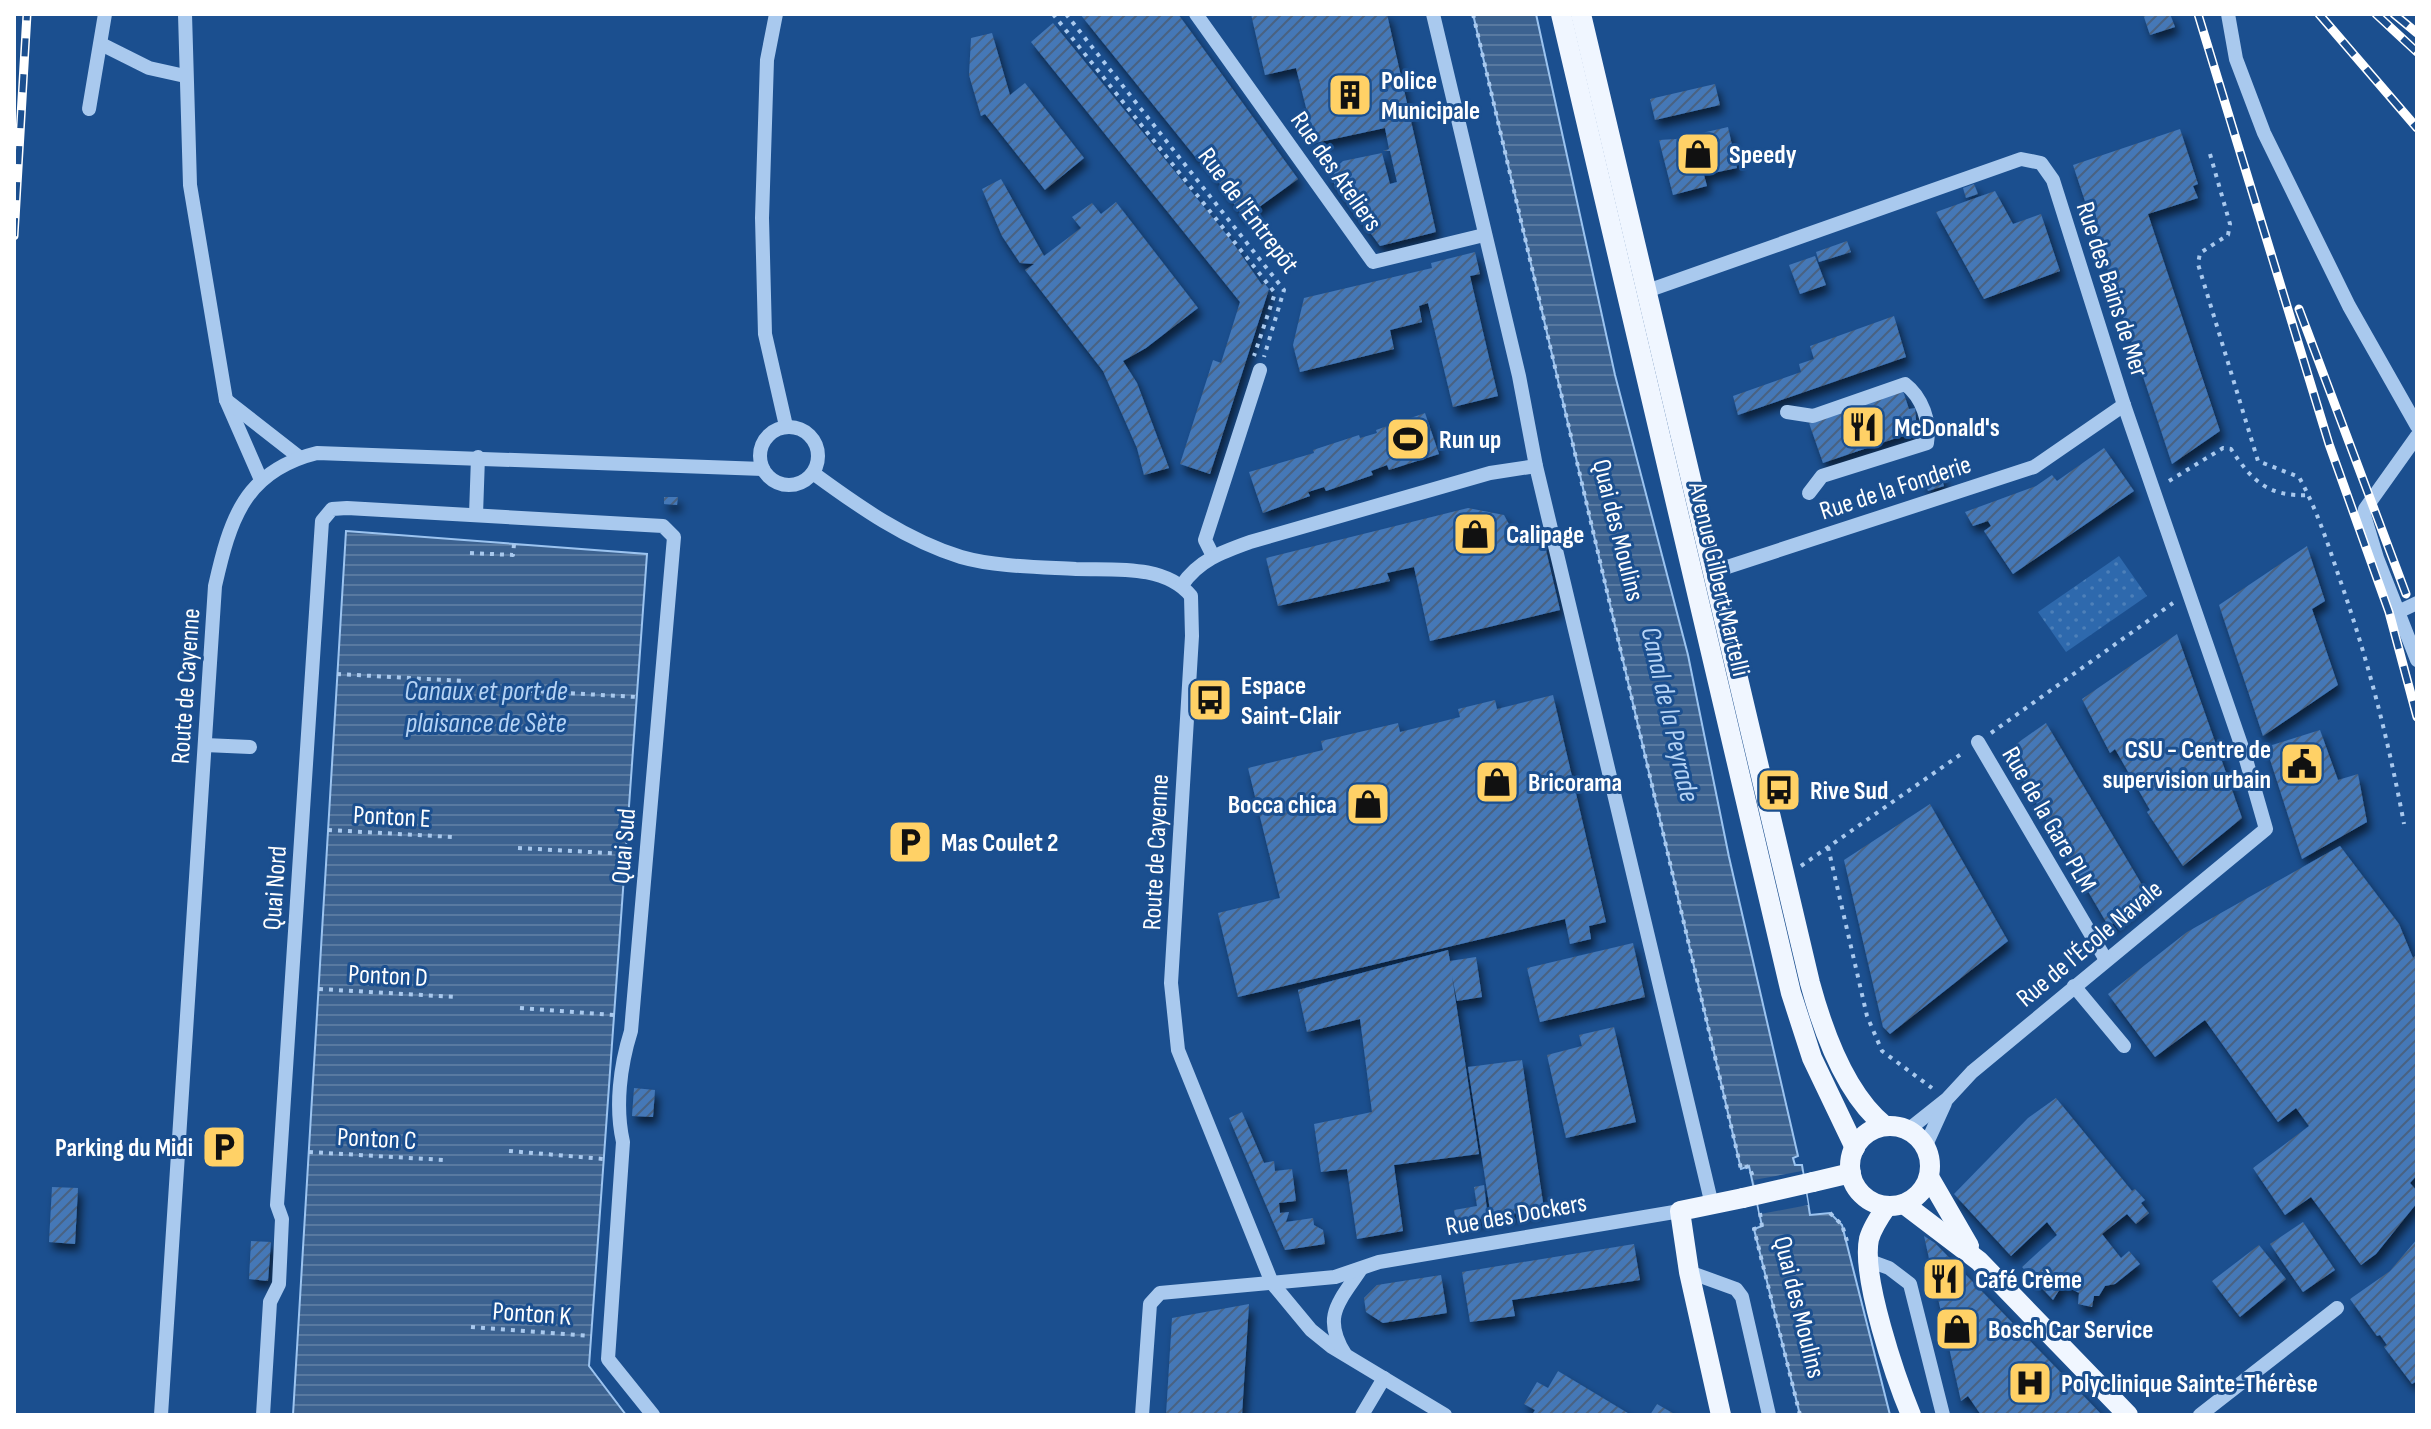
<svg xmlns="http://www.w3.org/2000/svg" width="2431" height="1429" font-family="'Sofia Sans Condensed',sans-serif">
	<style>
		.park { fill: url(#park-dots) }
		.water { fill: url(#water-rules); stroke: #9cc4f0; stroke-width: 2 }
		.pier { fill: #1b4f8f }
		.building { fill: url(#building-hatch); filter: url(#shadow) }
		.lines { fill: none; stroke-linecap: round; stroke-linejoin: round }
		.path { stroke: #a9c9ee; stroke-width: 4; stroke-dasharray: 4 6; stroke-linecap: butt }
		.minor { stroke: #a9c9ee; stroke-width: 14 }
		.major { stroke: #f0f6ff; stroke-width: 20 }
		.rail-casing { stroke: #fff; stroke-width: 9 }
		.rail { stroke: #1b4f8f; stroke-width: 6; stroke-dasharray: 18; stroke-linecap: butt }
		.major-bridge { stroke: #f0f6ff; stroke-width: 20 }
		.labels { text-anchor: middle; stroke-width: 6; stroke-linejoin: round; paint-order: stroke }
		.poi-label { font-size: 26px; font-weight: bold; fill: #fff; stroke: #1b4f8f; text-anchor: start }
		.street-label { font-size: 26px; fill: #fff; stroke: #1b4f8f }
		.water-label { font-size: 28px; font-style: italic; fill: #b5d3f5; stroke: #1b4f8f }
	</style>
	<defs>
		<pattern id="park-dots" width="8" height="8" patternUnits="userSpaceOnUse" patternTransform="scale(2)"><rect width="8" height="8" fill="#2e69ad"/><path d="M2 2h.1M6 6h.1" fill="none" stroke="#4d80b9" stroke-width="1.8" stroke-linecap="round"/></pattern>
		<pattern id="water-rules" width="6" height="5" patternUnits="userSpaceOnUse" patternTransform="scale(2)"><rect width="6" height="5" fill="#3c6290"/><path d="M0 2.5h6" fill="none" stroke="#597aa1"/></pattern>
		<pattern id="building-hatch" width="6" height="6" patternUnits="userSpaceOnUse" patternTransform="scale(2)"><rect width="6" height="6" fill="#4478b7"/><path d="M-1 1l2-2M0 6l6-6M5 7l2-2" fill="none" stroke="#486282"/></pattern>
		<filter id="shadow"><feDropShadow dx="4" dy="7" stdDeviation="4" flood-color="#0009"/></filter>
	</defs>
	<rect width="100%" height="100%" fill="#1b4f8f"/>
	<polygon class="park" points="2119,556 2147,596 2066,652 2038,612"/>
	<g class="water">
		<polygon points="1473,14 1536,14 1615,375 1688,655 1729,857 1798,1156 1793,1158 1795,1165 1802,1165 1810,1215 1830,1213 1842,1225 1890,1415 1800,1415 1754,1229 1762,1226 1749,1166 1741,1169"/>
		<polygon points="346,531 647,554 589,1366 626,1415 293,1415"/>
	</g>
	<polygon class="pier" points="1802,1171 1808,1205 1760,1214 1754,1180"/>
	<g class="building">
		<polygon points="1080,14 1178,14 1298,179 1244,218 1201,157 1197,159"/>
		<polygon points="1251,14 1387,14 1436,232 1380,246 1328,175 1343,161 1382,153 1390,184 1397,182 1390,151 1383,151 1389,149 1385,128 1315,143 1296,68 1265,75"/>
		<polygon points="2143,14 2170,14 2175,27 2150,35"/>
		<polygon points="1053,23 1231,240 1262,285 1264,283 1269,289 1210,474 1180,464 1213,360 1221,363 1240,302 1031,42"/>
		<polygon points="992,33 1010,95 1025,83 1084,158 1045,190 985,114 981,116 969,75 971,38"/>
		<polygon points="1715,84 1720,105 1655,120 1650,99"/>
		<polygon points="1728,127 1737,168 1704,175 1707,186 1673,195 1659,140 1676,139"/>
		<polygon points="2180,129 2198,184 2193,186 2198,198 2148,214 2220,431 2172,464 2073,165"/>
		<polygon points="1001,179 1044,256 1081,228 1072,217 1092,203 1101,214 1116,202 1198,308 1146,348 1123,361 1137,383 1169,468 1144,475 1137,448 1103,371 1025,270 1034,264 1020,263 1002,236 982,189"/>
		<polygon points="1974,184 1978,194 1966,198 1963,188"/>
		<polygon points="1995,191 2013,224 2041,214 2060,271 1984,299 1936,212"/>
		<polygon points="1847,241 1851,252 1819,262 1816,252"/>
		<polygon points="1475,252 1480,274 1470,276 1498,396 1453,407 1428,303 1419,306 1422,322 1390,330 1394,349 1300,372 1293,345 1304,298 1432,268 1431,263"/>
		<polygon points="1815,256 1826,285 1800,294 1789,265"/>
		<polygon points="1894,316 1906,357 1738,415 1733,396 1801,372 1799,364 1814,359 1810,346"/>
		<polygon points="1903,391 1909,409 1915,408 1917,431 1823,463 1809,423"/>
		<polygon points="1425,413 1439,454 1389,470 1387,465 1371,471 1373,475 1326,491 1324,487 1308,492 1310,496 1263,513 1249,472 1314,453 1313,450 1359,435 1360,438 1377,433 1376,430"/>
		<polygon points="2104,448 2134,491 2013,574 1984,531 1991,526 1988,521 1973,526 1965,512 2036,486 2052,475 2057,481"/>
		<polygon points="1939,469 1944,486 1928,491 1923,474"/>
		<polygon points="664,497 678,497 677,505 664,504"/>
		<polygon points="1468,508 1504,515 1519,543 1543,537 1560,610 1430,641 1414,567 1387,573 1390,581 1278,606 1266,558"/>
		<polygon points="2307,546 2325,601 2312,609 2338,685 2263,736 2219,605"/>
		<polygon points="2177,634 2242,818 2183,866 2147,812 2150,810 2115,749 2110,753 2082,699"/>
		<polygon points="1553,695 1606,922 1589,926 1591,939 1570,944 1565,919 1238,997 1218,913 1280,898 1248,768 1323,750 1321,741 1398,723 1400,732 1460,717 1458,709 1495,700 1497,709"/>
		<polygon points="2046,723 2148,895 2109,927 2006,751"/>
		<polygon points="2320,730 2338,780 2358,774 2367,822 2302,859 2266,747"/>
		<polygon points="1930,804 2008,941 1890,1034 1883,1027 1844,860"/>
		<polygon points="2340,846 2399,924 2413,958 2417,954 2417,1175 2410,1183 2417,1191 2417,1203 2376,1254 2361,1265 2311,1197 2285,1215 2253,1168 2309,1126 2296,1108 2278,1122 2205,1020 2155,1057 2108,994 2187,932"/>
		<polygon points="1633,943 1645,997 1540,1022 1527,968"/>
		<polygon points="1448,950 1450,961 1476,957 1482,997 1457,1001 1452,976 1479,1154 1394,1165 1403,1231 1357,1239 1347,1169 1321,1172 1314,1124 1372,1112 1360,1019 1307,1032 1298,990"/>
		<polygon points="1614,1027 1636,1122 1566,1138 1547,1055 1582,1046 1579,1035"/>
		<polygon points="1522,1060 1544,1209 1491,1217 1468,1067"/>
		<polygon points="634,1088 655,1090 653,1117 632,1116"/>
		<polygon points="2056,1098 2132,1191 2135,1189 2145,1200 2141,1203 2149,1213 2136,1224 2127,1214 2102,1234 2121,1258 2129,1251 2140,1264 2115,1284 2105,1286 2099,1296 2094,1296 2092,1307 2078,1304 2079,1293 2063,1284 2053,1300 2022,1267 2057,1235 2047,1222 2011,1256 1954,1194 2028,1118"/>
		<polygon points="1242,1112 1264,1163 1274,1161 1275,1171 1292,1169 1296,1201 1279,1203 1280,1213 1289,1212 1286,1222 1313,1218 1314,1225 1323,1230 1325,1244 1285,1250 1229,1118"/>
		<polygon points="1484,1185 1488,1218 1456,1223 1454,1210 1477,1206 1474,1187"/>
		<polygon points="52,1187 78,1188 75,1244 49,1242"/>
		<polygon points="2303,1222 2335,1270 2303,1292 2270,1244"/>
		<polygon points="1924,1236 1935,1243 2102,1415 1981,1415 1968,1396 1961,1401"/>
		<polygon points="2417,1239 2417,1381 2412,1384 2384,1347 2387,1345 2380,1335 2377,1336 2350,1299 2390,1271"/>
		<polygon points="251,1241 271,1242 268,1281 249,1279"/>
		<polygon points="1634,1244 1640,1280 1512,1300 1515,1316 1470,1322 1462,1272"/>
		<polygon points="2259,1245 2286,1279 2240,1317 2212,1281"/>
		<polygon points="1441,1275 1447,1313 1383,1323 1366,1312 1364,1298 1377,1285"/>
		<polygon points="1249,1304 1242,1415 1166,1415 1172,1318"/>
		<polygon points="1558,1371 1631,1415 1532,1415 1535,1410 1524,1404 1537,1382 1548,1388"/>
		<polygon points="1657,1404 1676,1415 1650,1415"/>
	</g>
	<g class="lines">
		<g class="path">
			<polyline points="1053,14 1275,293 1254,356"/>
			<polyline points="1066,14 1284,290 1264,357"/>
			<polyline points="1473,14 1741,1169 1749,1166 1753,1177"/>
			<path d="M2210,154L2230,224L2228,235L2200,253L2198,264L2258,461L2299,477C2316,508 2327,541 2338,574C2367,656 2388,738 2404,824"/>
			<path d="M2169,481L2223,448L2231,449C2252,481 2268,497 2309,495"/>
			<polyline points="470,553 513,555 514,544"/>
			<polyline points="337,674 464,681"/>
			<polyline points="531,691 637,697"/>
			<polyline points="1991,733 2173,603"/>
			<polyline points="328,830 453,837"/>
			<polyline points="1828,847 1867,1016 1882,1051 1932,1088"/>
			<polyline points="518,848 626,854"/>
			<polyline points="1801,866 1964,752"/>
			<polyline points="319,989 456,997"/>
			<polyline points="520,1008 614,1015"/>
			<polyline points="509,1151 604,1159"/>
			<polyline points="309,1152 444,1160"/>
			<polyline points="1760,1213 1762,1227 1754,1229 1800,1415"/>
			<polyline points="1830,1213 1842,1225 1847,1241"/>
			<polyline points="471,1327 591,1336"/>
		</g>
		<g class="minor">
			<polyline points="185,14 190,185 226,400 261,480"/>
			<polyline points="776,14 767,60 762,218 765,334 786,426"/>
			<polyline points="1196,14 1373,262 1484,235"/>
			<polyline points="1433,14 1519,376 1536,466 1712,1205"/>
			<polyline points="2228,14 2236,59 2264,133 2349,306 2417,426"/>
			<polyline points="103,45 149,68 185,76"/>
			<polyline points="89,109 105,14"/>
			<polyline points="1647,291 2021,159 2041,163 2053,180 2124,405 2245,756 2266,829 1972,1072 1947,1099 1908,1130"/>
			<polyline points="226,400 299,457"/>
			<path d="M1787,412L1813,416L1905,384C1922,397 1931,422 1927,443L1822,476L1809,493"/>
			<circle cx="789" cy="456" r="29"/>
			<polyline points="2417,436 2365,509 2364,515 2377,558 2417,660"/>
			<path d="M813,473C858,506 906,540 961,557C996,567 1039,567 1076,569C1113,570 1165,564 1191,596L1192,636L1171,983L1178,1050L1272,1283L1311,1330L1332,1347L1445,1415"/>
			<polyline points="476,515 478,457"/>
			<polyline points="1213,556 1205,540 1260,370"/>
			<polyline points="1712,572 2034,467 2124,405"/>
			<path d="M1182,585C1199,560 1222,552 1250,542L1490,473L1536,466"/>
			<polyline points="2398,612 2417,603"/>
			<polyline points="1978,742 2106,960"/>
			<polyline points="205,745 250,747"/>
			<polyline points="2074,986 2124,1046"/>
			<polyline points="1925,1147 1945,1103"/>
			<polyline points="1870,1261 1889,1268 1910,1284 1943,1415"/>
			<polyline points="1689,1272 1736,1289 1742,1297 1769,1415"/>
			<path d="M1345,1354C1321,1316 1340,1301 1361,1269"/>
			<path d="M161,1415L215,586C230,520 244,471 317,453L763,469"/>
			<path d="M263,1415L270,1302L279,1284L282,1219L277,1205L322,521L332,509L347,508L663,526L674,537L631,1031C620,1066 615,1107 623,1142L608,1359L653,1415"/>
			<polyline points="1142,1415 1150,1304 1160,1293 1335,1277 1379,1262 1680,1211"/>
			<polyline points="1362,1415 1384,1378"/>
			<polyline points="2200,1415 2337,1308"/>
		</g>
		<g class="major">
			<polyline points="1561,14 1791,993 1812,1058 1855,1148"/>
			<path d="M1581,14L1810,983C1823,1031 1845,1094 1885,1126"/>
			<circle cx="1890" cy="1166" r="40"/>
			<polyline points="1929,1177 1969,1246"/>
			<polyline points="1813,1182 1851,1173"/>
			<polyline points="1904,1204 1979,1261 2128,1415"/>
			<path d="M1887,1206C1880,1216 1872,1228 1869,1239C1861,1277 1896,1379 1911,1415"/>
			<polyline points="1721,1415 1689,1272 1680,1211 1743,1198"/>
		</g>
		<g class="rail-casing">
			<g id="rail">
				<polyline points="2198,14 2329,444 2389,612 2417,717"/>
				<polyline points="2319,14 2417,128"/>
				<polyline points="2376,14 2417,52"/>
				<polyline points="2394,14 2417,33"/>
				<polyline points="14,236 27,14"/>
				<polyline points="2299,309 2406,594"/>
			</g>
		</g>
		<use href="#rail" class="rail"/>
		<polyline class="major-bridge" points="1743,1198 1813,1182"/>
	</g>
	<defs>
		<g id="building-square" transform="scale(2.3)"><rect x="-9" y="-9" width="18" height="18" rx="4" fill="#ffd166" stroke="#1b4f8f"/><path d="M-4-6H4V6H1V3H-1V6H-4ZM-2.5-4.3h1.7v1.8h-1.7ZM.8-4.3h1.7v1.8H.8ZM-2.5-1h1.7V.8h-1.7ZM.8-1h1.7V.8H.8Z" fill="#111"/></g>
		<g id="shop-square" transform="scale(2.3)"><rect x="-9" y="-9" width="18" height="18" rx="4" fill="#ffd166" stroke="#1b4f8f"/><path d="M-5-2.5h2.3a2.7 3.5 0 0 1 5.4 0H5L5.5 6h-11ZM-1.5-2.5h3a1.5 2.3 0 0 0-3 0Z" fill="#111"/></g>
		<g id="restaurant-square" transform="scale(2.3)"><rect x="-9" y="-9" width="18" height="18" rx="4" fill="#ffd166" stroke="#1b4f8f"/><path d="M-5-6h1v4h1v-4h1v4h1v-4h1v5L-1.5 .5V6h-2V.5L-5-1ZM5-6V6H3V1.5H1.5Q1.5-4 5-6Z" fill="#111"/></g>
		<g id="stadium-square" transform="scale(2.3)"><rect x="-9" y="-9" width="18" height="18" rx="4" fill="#ffd166" stroke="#1b4f8f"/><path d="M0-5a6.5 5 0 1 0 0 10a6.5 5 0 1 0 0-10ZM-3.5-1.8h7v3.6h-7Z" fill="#111"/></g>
		<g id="bus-square" transform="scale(2.3)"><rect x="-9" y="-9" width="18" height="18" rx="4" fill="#ffd166" stroke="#1b4f8f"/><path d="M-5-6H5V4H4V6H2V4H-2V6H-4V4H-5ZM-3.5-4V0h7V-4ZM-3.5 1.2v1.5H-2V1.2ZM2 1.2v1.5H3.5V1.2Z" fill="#111"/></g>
		<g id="civic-square" transform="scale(2.3)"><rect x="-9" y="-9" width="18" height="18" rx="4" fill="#ffd166" stroke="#1b4f8f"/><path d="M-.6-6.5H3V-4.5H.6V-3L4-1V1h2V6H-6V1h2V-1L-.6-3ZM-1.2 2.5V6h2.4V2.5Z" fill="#111"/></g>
		<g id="parking-square" transform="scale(2.3)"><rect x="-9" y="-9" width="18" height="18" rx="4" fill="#ffd166" stroke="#1b4f8f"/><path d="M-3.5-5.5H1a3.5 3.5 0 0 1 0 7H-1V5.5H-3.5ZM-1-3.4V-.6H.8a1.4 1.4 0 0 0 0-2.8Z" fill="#111"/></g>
		<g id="hospital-square" transform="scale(2.3)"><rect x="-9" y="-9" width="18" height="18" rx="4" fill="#ffd166" stroke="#1b4f8f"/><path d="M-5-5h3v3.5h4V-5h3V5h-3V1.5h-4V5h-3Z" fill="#111"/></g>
	</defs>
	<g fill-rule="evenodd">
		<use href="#building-square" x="1350" y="95"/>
		<use href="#shop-square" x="1698" y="154"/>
		<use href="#restaurant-square" x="1863" y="427"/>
		<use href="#stadium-square" x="1408" y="439"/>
		<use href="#shop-square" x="1475" y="534"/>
		<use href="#bus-square" x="1210" y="700"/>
		<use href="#civic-square" x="2302" y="764"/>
		<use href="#shop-square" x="1497" y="782"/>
		<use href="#bus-square" x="1779" y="790"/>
		<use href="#shop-square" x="1368" y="804"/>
		<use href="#parking-square" x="910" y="842"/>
		<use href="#parking-square" x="224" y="1147"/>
		<use href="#restaurant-square" x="1944" y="1279"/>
		<use href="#shop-square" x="1957" y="1329"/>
		<use href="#hospital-square" x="2030" y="1383"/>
	</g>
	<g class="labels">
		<g class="poi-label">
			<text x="1381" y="89">Police<tspan x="1381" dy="30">Municipale</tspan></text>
			<text x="1729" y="163">Speedy</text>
			<text x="1894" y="436">McDonald's</text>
			<text x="1439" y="448">Run up</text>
			<text x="1506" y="543">Calipage</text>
			<text x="1241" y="694">Espace<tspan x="1241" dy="30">Saint-Clair</tspan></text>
			<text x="2271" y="758" text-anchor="end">CSU - Centre de<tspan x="2271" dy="30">supervision urbain</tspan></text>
			<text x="1528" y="791">Bricorama</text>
			<text x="1810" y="799">Rive Sud</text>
			<text x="1337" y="813" text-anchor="end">Bocca chica</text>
			<text x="941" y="851">Mas Coulet 2</text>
			<text x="193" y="1156" text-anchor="end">Parking du Midi</text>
			<text x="1975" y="1288">Café Crème</text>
			<text x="1988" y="1338">Bosch Car Service</text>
			<text x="2061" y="1392">Polyclinique Sainte-Thérèse</text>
		</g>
		<g class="street-label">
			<text transform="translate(1337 171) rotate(55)" y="9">Rue des Ateliers</text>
			<text transform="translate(1249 210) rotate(53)" y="9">Rue de l'Entrepôt</text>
			<text transform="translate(2113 289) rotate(72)" y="9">Rue des Bains de Mer</text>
			<text transform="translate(1895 487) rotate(-18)" y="9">Rue de la Fonderie</text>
			<text transform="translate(1619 530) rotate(76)" y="9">Quai des Moulins</text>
			<text transform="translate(1720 579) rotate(77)" y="9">Avenue Gilbert Martelli</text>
			<text transform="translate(185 686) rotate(-86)" y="9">Route de Cayenne</text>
			<text transform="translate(392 816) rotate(3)" y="9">Ponton E</text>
			<text transform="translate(2050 819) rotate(60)" y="9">Rue de la Gare PLM</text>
			<text transform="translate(623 846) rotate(-85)" y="9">Quai Sud</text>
			<text transform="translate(1155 852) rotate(-87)" y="9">Route de Cayenne</text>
			<text transform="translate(274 888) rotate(-86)" y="9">Quai Nord</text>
			<text transform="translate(2089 943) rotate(-40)" y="9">Rue de l'École Navale</text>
			<text transform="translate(388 975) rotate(3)" y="9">Ponton D</text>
			<text transform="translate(377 1138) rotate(3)" y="9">Ponton C</text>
			<text transform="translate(1516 1214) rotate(-10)" y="9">Rue des Dockers</text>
			<text transform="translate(1800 1307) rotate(76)" y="9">Quai des Moulins</text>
			<text transform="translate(532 1313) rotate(4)" y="9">Ponton K</text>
		</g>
		<g class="water-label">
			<text x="486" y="700">Canaux et port de<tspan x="486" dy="32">plaisance de Sète</tspan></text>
			<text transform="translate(1671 714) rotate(77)" y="10">Canal de la Peyrade</text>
		</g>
	</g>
	<rect width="2431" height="1429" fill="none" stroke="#ffffff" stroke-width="32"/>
</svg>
